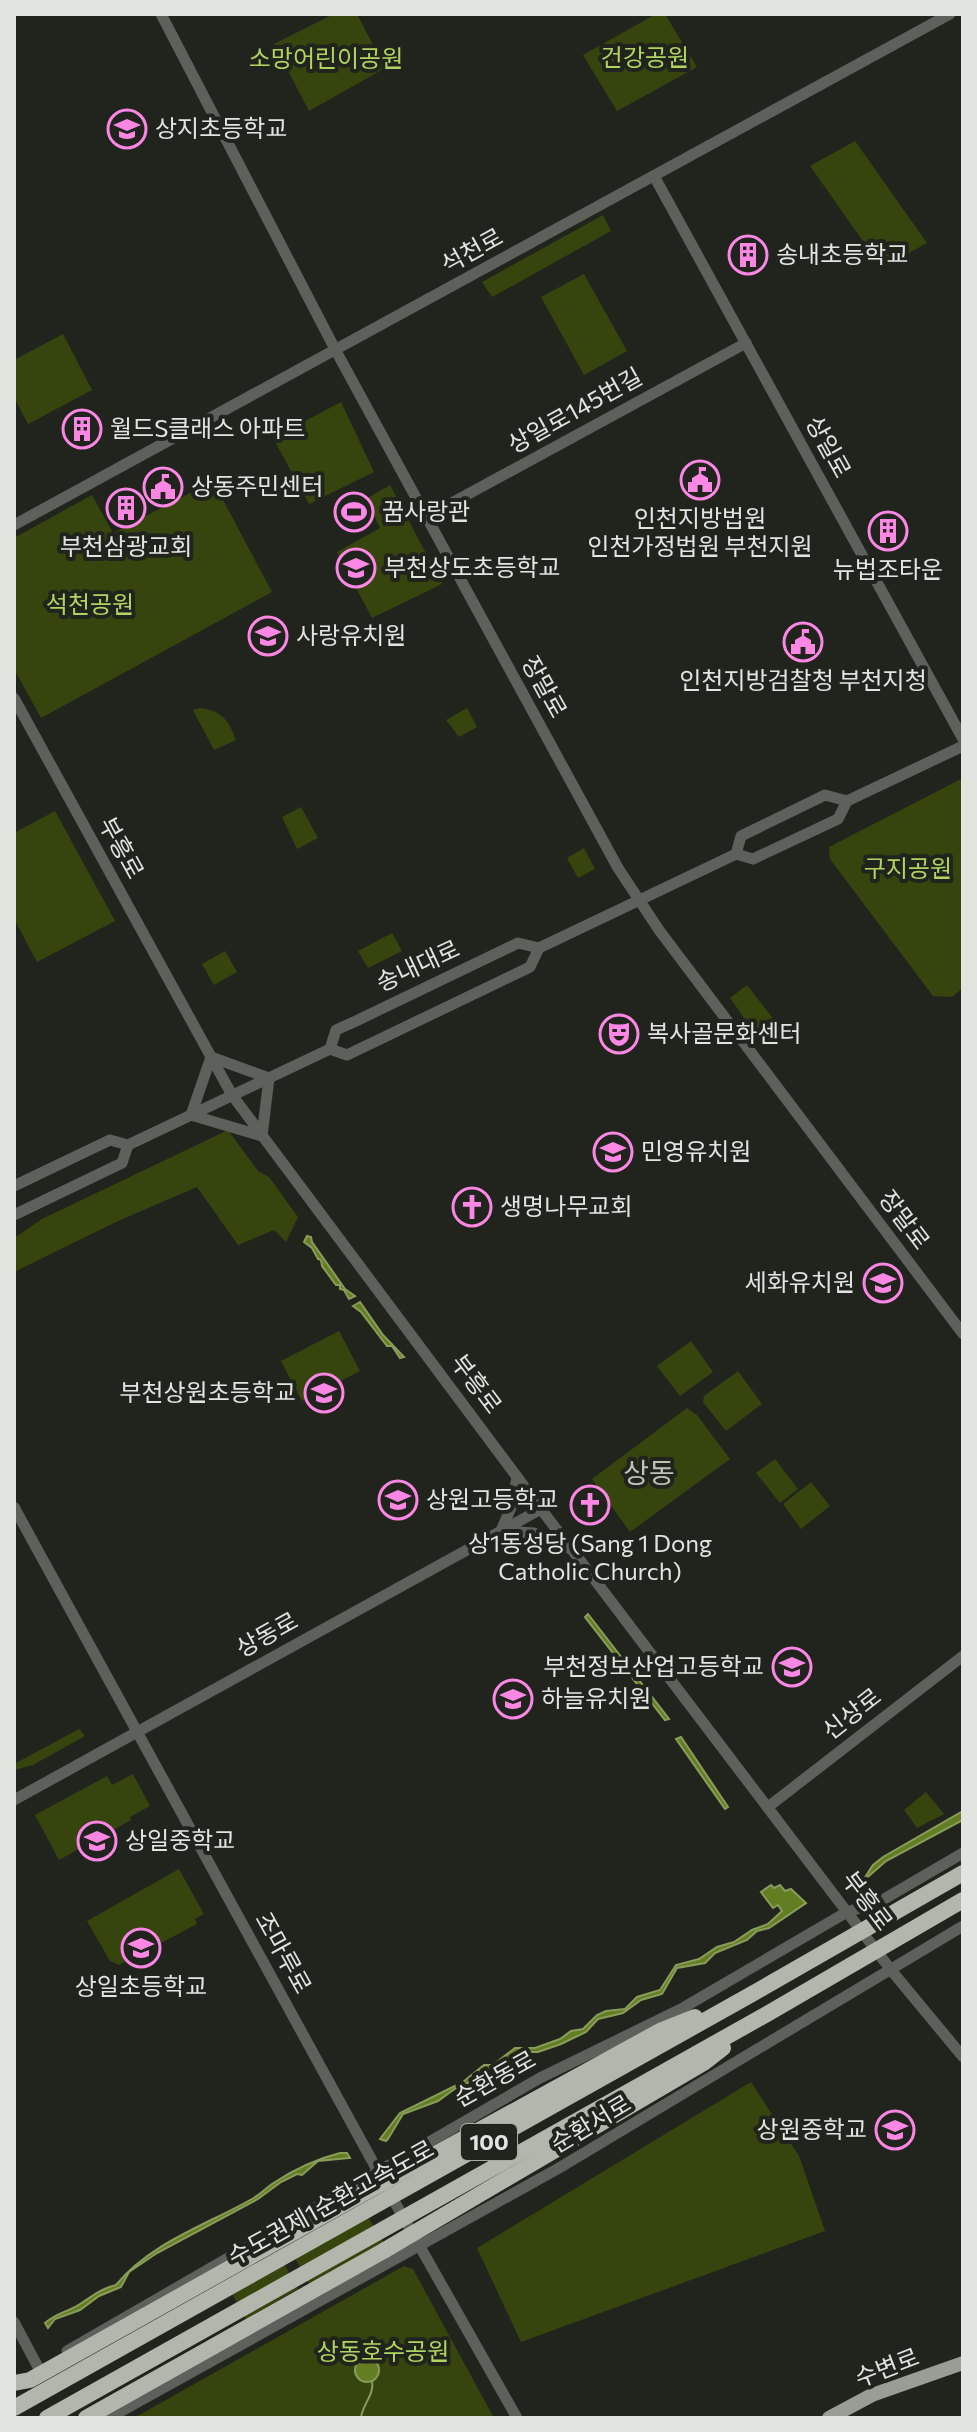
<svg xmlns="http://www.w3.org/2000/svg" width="977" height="2432" font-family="Commissioner,'Noto Sans KR',sans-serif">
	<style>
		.green { fill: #35450d }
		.water { fill: #637e22; stroke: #899d5b; stroke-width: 2 }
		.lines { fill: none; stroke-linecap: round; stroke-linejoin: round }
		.stream { stroke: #899d5b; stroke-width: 2 }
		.minor { stroke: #5e605c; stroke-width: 11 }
		.major { stroke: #9a9d96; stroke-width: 14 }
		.highway { stroke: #b2b6ad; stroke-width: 16 }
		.highway-bridge { stroke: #b2b6ad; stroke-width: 16 }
		.labels { text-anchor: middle; stroke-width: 8; stroke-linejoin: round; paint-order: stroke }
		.shield { fill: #21241d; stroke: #a8aaa6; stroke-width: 2 }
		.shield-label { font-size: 22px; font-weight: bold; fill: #e2e4e0 }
		.park-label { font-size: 24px; fill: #afd560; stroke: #21241d }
		.poi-label { font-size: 24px; fill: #e2e4e0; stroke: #21241d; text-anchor: start }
		.street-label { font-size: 24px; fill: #e2e4e0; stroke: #21241d }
		.quarter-label { font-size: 28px; fill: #bdc1b8; stroke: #21241d }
	</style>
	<rect width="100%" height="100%" fill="#21241d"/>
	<g class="green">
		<polygon points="334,14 357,14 385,68 309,111 274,44"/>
		<polygon points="656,14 665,14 697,67 617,111 583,55"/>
		<polygon points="855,141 927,243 882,268 810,166"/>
		<polygon points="603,215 611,231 492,297 482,282"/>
		<polygon points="584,274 627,351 584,375 541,297"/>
		<polygon points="63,334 92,390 28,424 14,397 14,360"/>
		<polygon points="341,402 374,472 309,504 273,438"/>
		<polygon points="213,481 272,592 41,718 14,669 14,538 92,495 113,533"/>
		<polygon points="390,485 442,584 372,618 337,552 380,528 366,499"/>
		<path d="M201,708C222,711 229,721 236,740L214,750L193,710Z"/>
		<polygon points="467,708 477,727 459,737 446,720"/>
		<polygon points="963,778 963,988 952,997 933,996 830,859 829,847"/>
		<polygon points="301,807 318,838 297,849 282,817"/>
		<polygon points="55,811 115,921 37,962 14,919 14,833"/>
		<polygon points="584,848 595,869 578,878 567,858"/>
		<polygon points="392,933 402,951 368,968 358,951"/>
		<polygon points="225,951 237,972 214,985 202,964"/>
		<polygon points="747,985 774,1020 756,1035 730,998"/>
		<polygon points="228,1130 258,1171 269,1177 298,1217 286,1242 274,1230 238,1245 197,1187 118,1221 14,1272 14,1238 42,1219"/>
		<polygon points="339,1331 360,1371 302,1401 281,1361"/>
		<polygon points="691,1341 713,1372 680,1396 657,1366"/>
		<polygon points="738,1371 762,1404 726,1431 703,1402 704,1396"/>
		<polygon points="687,1408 697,1415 730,1459 630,1532 592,1479"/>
		<polygon points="775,1459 798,1489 780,1503 756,1473"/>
		<polygon points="811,1482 830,1506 801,1529 783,1504"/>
		<polygon points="79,1729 85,1736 33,1765 14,1770 14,1764"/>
		<polygon points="133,1774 150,1806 130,1817 131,1820 59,1860 35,1815 107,1776 112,1785"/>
		<polygon points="926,1792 944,1814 917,1828 904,1810"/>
		<polygon points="179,1869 204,1914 195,1919 197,1924 119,1965 110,1961 87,1921"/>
		<polygon points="751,2082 799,2156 825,2231 521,2342 477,2248"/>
		<polygon points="368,2217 383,2242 309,2284 295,2258"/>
		<polygon points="284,2264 298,2289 246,2319 232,2294"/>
		<polygon points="404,2266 413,2269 494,2418 134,2418"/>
	</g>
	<g class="water">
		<polygon points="307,1236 311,1237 312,1242 345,1289 355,1296 349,1299 344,1290 340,1289 340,1285 336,1285 322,1266 321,1260 318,1259 312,1248 304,1242"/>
		<polygon points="360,1302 383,1335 404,1357 400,1358 392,1346 387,1346 361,1312 353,1306"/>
		<polygon points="588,1614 669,1719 665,1720 585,1617"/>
		<polygon points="681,1737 728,1807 725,1809 676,1739"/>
		<polygon points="963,1811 963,1820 886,1861 862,1882 873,1865 883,1857"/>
		<polygon points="771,1885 774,1888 780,1885 785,1891 791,1889 806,1903 769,1928 757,1931 747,1940 715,1953 705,1963 677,1968 662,1994 641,2000 623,2013 598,2019 586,2032 561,2044 538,2052 519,2052 498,2067 481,2071 464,2086 456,2088 438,2101 403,2114 388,2139 386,2141 380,2139 400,2113 463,2082 484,2065 493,2065 515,2048 535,2048 560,2039 571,2031 583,2029 597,2015 606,2011 625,2009 637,1997 660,1990 676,1965 699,1959 717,1947 734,1942 752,1930 768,1924 782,1911 778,1905 773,1908 761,1892"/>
		<path d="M340,2153H347L350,2158L318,2161L302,2175L297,2174L281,2182L258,2199L157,2253L129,2272L121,2287L99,2296L80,2310L55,2319L48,2328L45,2323C56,2313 68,2312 80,2304C93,2296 100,2289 116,2285C150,2243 206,2225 252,2199C259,2195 265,2189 272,2184C293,2170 316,2159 340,2153Z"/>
		<circle cx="367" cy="2370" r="12"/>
	</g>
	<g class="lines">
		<path class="stream" d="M361,2418C362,2405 375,2394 372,2381"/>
		<g class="minor">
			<polyline points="161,14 336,351 618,868 659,930 963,1334"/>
			<polyline points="654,176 963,739"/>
			<polyline points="426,517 746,343"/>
			<polyline points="14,525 950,14"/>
			<polyline points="14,698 232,1095 541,1509 891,1970 963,2057"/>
			<polyline points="736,854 741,836 825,795 847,801"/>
			<polyline points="330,1049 336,1030 356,1021 518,943 539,948"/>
			<polyline points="211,1057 191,1115 262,1136"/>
			<polyline points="211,1057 269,1078"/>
			<polyline points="262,1136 269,1078"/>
			<polyline points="14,1186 110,1140 128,1145 330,1049 347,1055 530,967 539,948 736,854 753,859 838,819 847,801 963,746"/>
			<polyline points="14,1215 122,1163 128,1145"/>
			<polyline points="14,1507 381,2177"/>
			<polyline points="501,1531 512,1505 517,1477"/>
			<polyline points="502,1531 534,1533 569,1548"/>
			<polyline points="14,1800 541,1509"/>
			<polyline points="768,1807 963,1656"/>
			<polyline points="389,2192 517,2418"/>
			<polyline points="14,2322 38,2367"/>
			<polyline points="67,2351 540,2078 681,2009 847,1912 879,1902 963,1853"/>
			<polyline points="109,2418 559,2168 963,1926"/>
		</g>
		<polyline class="major" points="829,2418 872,2395 963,2363"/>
		<g class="highway">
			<polyline points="14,2383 30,2380 357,2197"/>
			<polyline points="86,2418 385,2250"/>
		</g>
		<g class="highway-bridge">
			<polyline points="357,2197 660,2031 695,2017"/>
			<polyline points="385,2250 705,2062 723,2048"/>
			<polyline points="14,2408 752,1994 963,1873"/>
			<polyline points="47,2418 767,2014 963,1900"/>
		</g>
	</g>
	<defs>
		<g id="school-ring" transform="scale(2)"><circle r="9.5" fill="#21241d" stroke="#fb87e5" stroke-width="1.5"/><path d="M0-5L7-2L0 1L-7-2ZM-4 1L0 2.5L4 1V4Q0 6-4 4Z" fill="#fb87e5"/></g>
		<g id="building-ring" transform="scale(2)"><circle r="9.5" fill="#21241d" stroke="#fb87e5" stroke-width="1.5"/><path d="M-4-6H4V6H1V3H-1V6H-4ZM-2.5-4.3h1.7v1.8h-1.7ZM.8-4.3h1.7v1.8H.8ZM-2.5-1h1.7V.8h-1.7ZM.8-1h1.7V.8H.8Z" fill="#fb87e5"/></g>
		<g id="civic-ring" transform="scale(2)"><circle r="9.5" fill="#21241d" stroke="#fb87e5" stroke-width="1.5"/><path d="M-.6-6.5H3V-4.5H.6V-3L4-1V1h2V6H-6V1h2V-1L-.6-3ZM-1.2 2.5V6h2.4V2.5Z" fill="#fb87e5"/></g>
		<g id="stadium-ring" transform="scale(2)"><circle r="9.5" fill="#21241d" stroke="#fb87e5" stroke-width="1.5"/><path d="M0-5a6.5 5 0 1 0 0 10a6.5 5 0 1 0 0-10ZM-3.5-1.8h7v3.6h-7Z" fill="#fb87e5"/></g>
		<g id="theatre-ring" transform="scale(2)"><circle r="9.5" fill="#21241d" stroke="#fb87e5" stroke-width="1.5"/><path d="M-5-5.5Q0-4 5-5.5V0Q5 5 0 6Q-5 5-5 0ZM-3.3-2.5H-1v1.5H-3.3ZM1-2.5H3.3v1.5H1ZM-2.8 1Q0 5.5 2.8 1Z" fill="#fb87e5"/></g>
		<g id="church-ring" transform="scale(2)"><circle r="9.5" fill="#21241d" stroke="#fb87e5" stroke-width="1.5"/><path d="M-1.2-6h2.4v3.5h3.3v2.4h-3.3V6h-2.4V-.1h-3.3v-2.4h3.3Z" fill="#fb87e5"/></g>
	</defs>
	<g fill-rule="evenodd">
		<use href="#school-ring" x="127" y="129"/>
		<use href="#building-ring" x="748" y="255"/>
		<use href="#building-ring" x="82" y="429"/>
		<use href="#civic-ring" x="700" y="480"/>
		<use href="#civic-ring" x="163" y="487"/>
		<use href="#building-ring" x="126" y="508"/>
		<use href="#stadium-ring" x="354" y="512"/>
		<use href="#building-ring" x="888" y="531"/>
		<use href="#school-ring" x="356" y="568"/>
		<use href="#school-ring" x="268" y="636"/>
		<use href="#civic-ring" x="803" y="642"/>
		<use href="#theatre-ring" x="619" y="1034"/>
		<use href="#school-ring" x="613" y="1152"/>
		<use href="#church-ring" x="472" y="1207"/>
		<use href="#school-ring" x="883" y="1283"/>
		<use href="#school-ring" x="324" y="1393"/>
		<use href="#school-ring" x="398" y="1500"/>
		<use href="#church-ring" x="590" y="1505"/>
		<use href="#school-ring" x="792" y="1667"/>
		<use href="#school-ring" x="513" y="1699"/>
		<use href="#school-ring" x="97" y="1841"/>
		<use href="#school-ring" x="141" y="1948"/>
		<use href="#school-ring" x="895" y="2130"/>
	</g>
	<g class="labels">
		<rect class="shield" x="461" y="2124" width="56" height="36" rx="6"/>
		<g class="shield-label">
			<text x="489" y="2150">100</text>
		</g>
		<g class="park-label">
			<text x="645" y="66">건강공원</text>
			<text x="326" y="67">소망어린이공원</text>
			<text x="90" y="613">석천공원</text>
			<text x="908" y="877">구지공원</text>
			<text x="383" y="2360">상동호수공원</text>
		</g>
		<g class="poi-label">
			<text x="155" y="137">상지초등학교</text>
			<text x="776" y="263">송내초등학교</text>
			<text x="110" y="437">월드S클래스 아파트</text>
			<text x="191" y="495">상동주민센터</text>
			<text x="382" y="520">꿈사랑관</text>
			<text x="700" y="527" text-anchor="middle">인천지방법원<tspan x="700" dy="28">인천가정법원 부천지원</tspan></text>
			<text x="126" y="555" text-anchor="middle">부천삼광교회</text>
			<text x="384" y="576">부천상도초등학교</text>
			<text x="888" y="578" text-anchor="middle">뉴법조타운</text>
			<text x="296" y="644">사랑유치원</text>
			<text x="803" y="689" text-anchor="middle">인천지방검찰청 부천지청</text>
			<text x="647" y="1042">복사골문화센터</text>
			<text x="641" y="1160">민영유치원</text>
			<text x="500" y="1215">생명나무교회</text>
			<text x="855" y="1291" text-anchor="end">세화유치원</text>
			<text x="296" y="1401" text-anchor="end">부천상원초등학교</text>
			<text x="426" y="1508">상원고등학교</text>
			<text x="590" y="1552" text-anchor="middle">상1동성당 (Sang 1 Dong<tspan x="590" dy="28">Catholic Church)</tspan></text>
			<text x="764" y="1675" text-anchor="end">부천정보산업고등학교</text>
			<text x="541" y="1707">하늘유치원</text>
			<text x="125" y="1849">상일중학교</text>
			<text x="141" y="1995" text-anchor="middle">상일초등학교</text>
			<text x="867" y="2138" text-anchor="end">상원중학교</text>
		</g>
		<g class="street-label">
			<text transform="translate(472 251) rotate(-29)" y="8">석천로</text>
			<text transform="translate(575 411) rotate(-29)" y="8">상일로145번길</text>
			<text transform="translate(828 447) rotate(61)" y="8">상일로</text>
			<text transform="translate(544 687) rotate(61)" y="8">장말로</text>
			<text transform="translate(121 848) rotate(61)" y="8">부흥로</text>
			<text transform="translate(418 966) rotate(-25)" y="8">송내대로</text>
			<text transform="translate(904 1220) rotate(53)" y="8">장말로</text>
			<text transform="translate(476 1384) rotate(53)" y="8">부흥로</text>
			<text transform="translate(267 1635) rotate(-29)" y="8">상동로</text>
			<text transform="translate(852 1714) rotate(-38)" y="8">신상로</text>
			<text transform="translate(867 1901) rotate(53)" y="8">부흥로</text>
			<text transform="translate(283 1953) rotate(61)" y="8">조마루로</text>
			<text transform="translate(495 2079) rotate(-29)" y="8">순환동로</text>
			<text transform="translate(591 2124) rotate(-31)" y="8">순환서로</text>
			<text transform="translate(331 2203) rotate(-29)" y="8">수도권제1순환고속도로</text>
			<text transform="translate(887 2368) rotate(-21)" y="8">수변로</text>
		</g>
		<g class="quarter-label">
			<text x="649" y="1483">상동</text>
		</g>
	</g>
	<rect width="977" height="2432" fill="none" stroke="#e2e4e0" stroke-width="32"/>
</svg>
